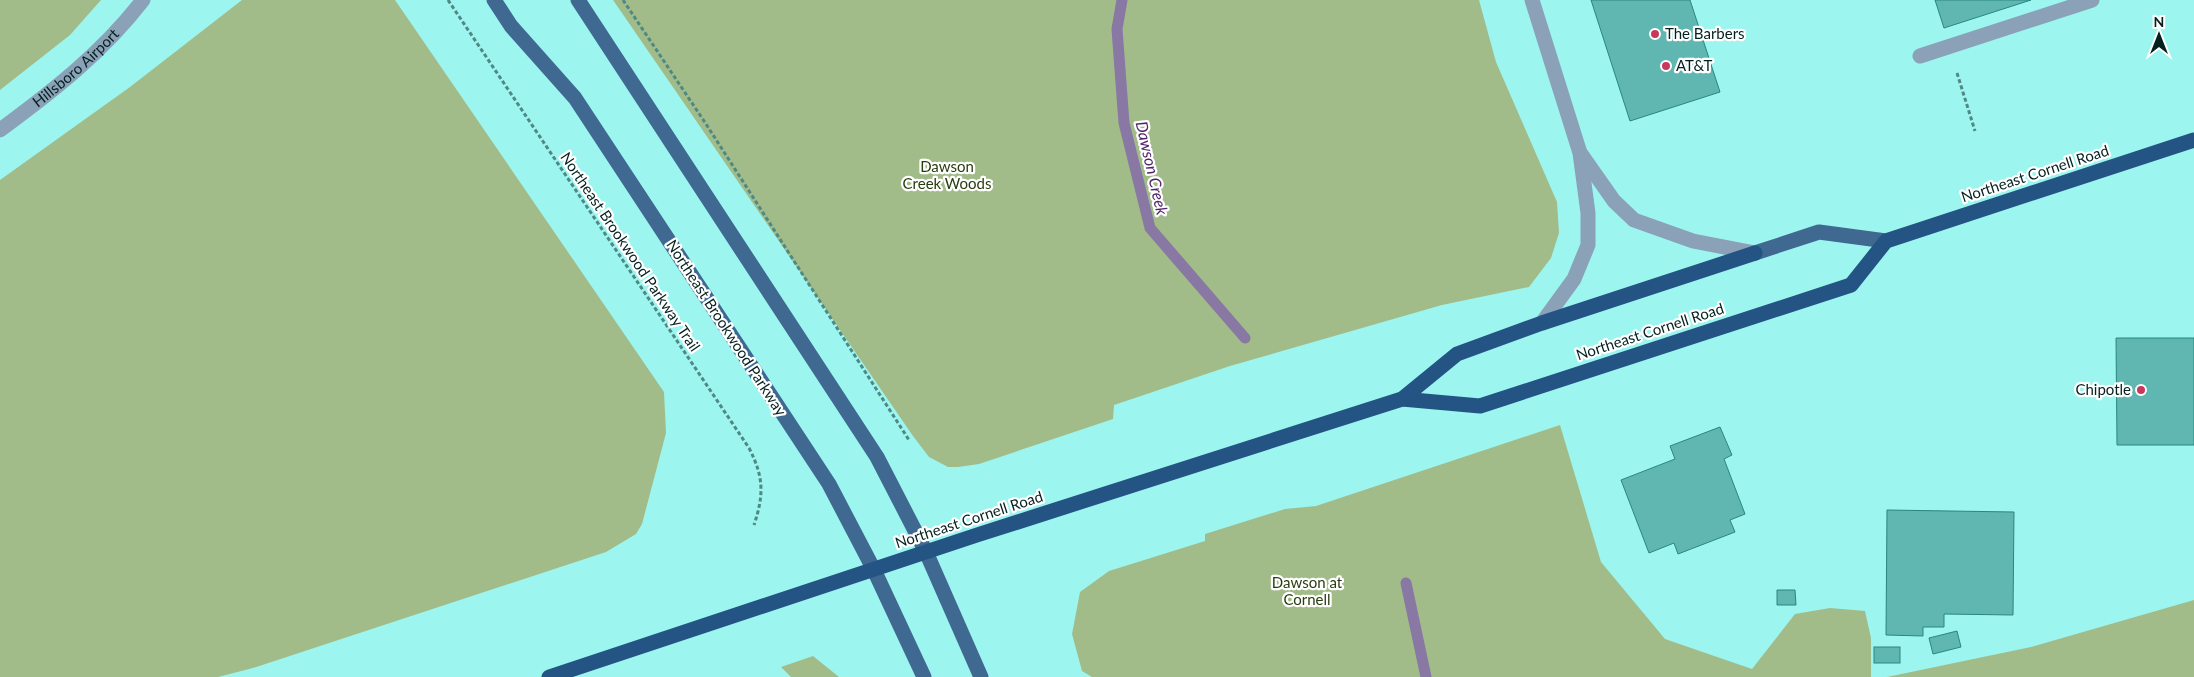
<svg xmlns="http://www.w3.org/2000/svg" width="2194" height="677" font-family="Lato,sans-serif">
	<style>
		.green { fill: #a2bc89 }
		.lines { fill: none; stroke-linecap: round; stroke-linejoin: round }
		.stream { stroke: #8878a3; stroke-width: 11 }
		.building { fill: #60b7b1; stroke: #298681 }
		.path { stroke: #4f8985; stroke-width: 3; stroke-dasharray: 4 2.5; stroke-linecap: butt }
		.minor { stroke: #8ba1b8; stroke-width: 15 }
		.major { stroke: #406992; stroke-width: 15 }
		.highway { stroke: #235483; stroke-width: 15 }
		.poi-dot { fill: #c7385d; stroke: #fff; stroke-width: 2 }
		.labels { text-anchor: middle; stroke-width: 4.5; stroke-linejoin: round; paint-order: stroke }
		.poi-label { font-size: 15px; fill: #04201f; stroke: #fff; text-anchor: start }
		.street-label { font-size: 15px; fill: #04201f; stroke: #fff }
		.park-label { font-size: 15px; fill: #293e0f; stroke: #fff }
		.water-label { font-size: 16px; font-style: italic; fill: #4f226a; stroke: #fff }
	</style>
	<rect width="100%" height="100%" fill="#9df5ef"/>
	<g class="green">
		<polygon points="0,0 101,0 70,35 0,90"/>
		<polygon points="242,0 395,0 664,392 666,433 642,524 636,534 606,552 253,668 218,677 0,677 0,180 130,87"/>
		<polygon points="613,0 1479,0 1496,62 1557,202 1559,233 1551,258 1529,287 1442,305 1230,366 1114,405 1113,419 979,464 958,467 948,467 929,457 913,436"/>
		<polygon points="1560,425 1601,562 1665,639 1752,669 1795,614 1830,608 1865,611 1871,638 1871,677 1092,677 1082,671 1072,634 1080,592 1109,571 1205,541 1205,534 1285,509 1316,506"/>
		<polygon points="2194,600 2194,677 1887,677 2031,647"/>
		<polygon points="813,656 839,677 791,677 781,667"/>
	</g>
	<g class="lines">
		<g class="stream">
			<polyline points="1122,0 1117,29 1124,123 1150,228 1245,338"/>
			<polyline points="1406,583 1426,677"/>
		</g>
	</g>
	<g class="building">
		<polygon points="1591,0 1690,0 1720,92 1630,121"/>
		<polygon points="1935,0 2031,0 1944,28"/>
		<polygon points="2116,338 2194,338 2194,445 2117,445"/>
		<polygon points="1720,427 1732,455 1724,459 1745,514 1730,520 1735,532 1678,554 1674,543 1649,553 1621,480 1675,459 1670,446"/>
		<polygon points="1887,510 2014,512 2013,615 1944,614 1944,627 1923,627 1923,636 1886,635"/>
		<polygon points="1777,590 1795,590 1796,605 1777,605"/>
		<polygon points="1957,631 1961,647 1933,654 1929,638"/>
		<rect x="1874" y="647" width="26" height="16"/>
	</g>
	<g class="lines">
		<g class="path">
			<path d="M448,0L749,448C764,477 764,495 754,525"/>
			<polyline points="623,0 706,124 909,440"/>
			<polyline points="1957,73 1975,131"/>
		</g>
		<g class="minor">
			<polyline points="1532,0 1580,153 1588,213 1588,245 1574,279 1542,323"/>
			<polyline points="1920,56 2092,0"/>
			<path id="s1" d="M0,130C53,91 103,52 143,0"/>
			<polyline points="1581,154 1614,201 1634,220 1693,241 1755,253"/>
		</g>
		<g class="major">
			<polyline points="494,0 511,26 575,98 829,484 874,570 924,677"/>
			<polyline points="578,0 877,457 926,552 981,677"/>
			<polyline points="1755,253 1819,232 1886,241"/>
		</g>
		<g class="highway">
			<polyline points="1402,399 1480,406 1851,285 1886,241 2194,140"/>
			<polyline points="549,677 977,535 1402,399 1457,354 1542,323 1755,253"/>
		</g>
	</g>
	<g class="poi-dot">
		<circle cx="1655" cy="34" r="5"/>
		<circle cx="1666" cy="66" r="5"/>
		<circle cx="2141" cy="390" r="5"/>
	</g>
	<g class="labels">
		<g class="poi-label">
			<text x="1665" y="39">The Barbers</text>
			<text x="1676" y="71">AT&amp;T</text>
			<text x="2131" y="395" text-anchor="end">Chipotle</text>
		</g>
		<g class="street-label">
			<text dy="5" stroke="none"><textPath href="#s1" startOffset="98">Hillsboro Airport</textPath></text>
			<text transform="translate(2035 174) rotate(-18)" y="5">Northeast Cornell Road</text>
			<text transform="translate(630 252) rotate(56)" y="5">Northeast Brookwood Parkway Trail</text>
			<text transform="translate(726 328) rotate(57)" y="5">Northeast Brookwood Parkway</text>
			<text transform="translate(1650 332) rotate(-18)" y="5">Northeast Cornell Road</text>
			<text transform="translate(969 520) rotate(-18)" y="5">Northeast Cornell Road</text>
		</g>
		<g class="park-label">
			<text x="947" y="172">Dawson<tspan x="947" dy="17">Creek Woods</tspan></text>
			<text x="1307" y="588">Dawson at<tspan x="1307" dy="17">Cornell</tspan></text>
		</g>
		<g class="water-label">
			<text transform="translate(1152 168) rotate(77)" y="6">Dawson Creek</text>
		</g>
	</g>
	<g transform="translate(2159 35)" stroke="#ffffff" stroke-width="4" paint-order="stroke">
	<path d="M0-4L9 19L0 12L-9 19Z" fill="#04201f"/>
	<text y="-8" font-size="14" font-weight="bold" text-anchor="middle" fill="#04201f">N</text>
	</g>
</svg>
